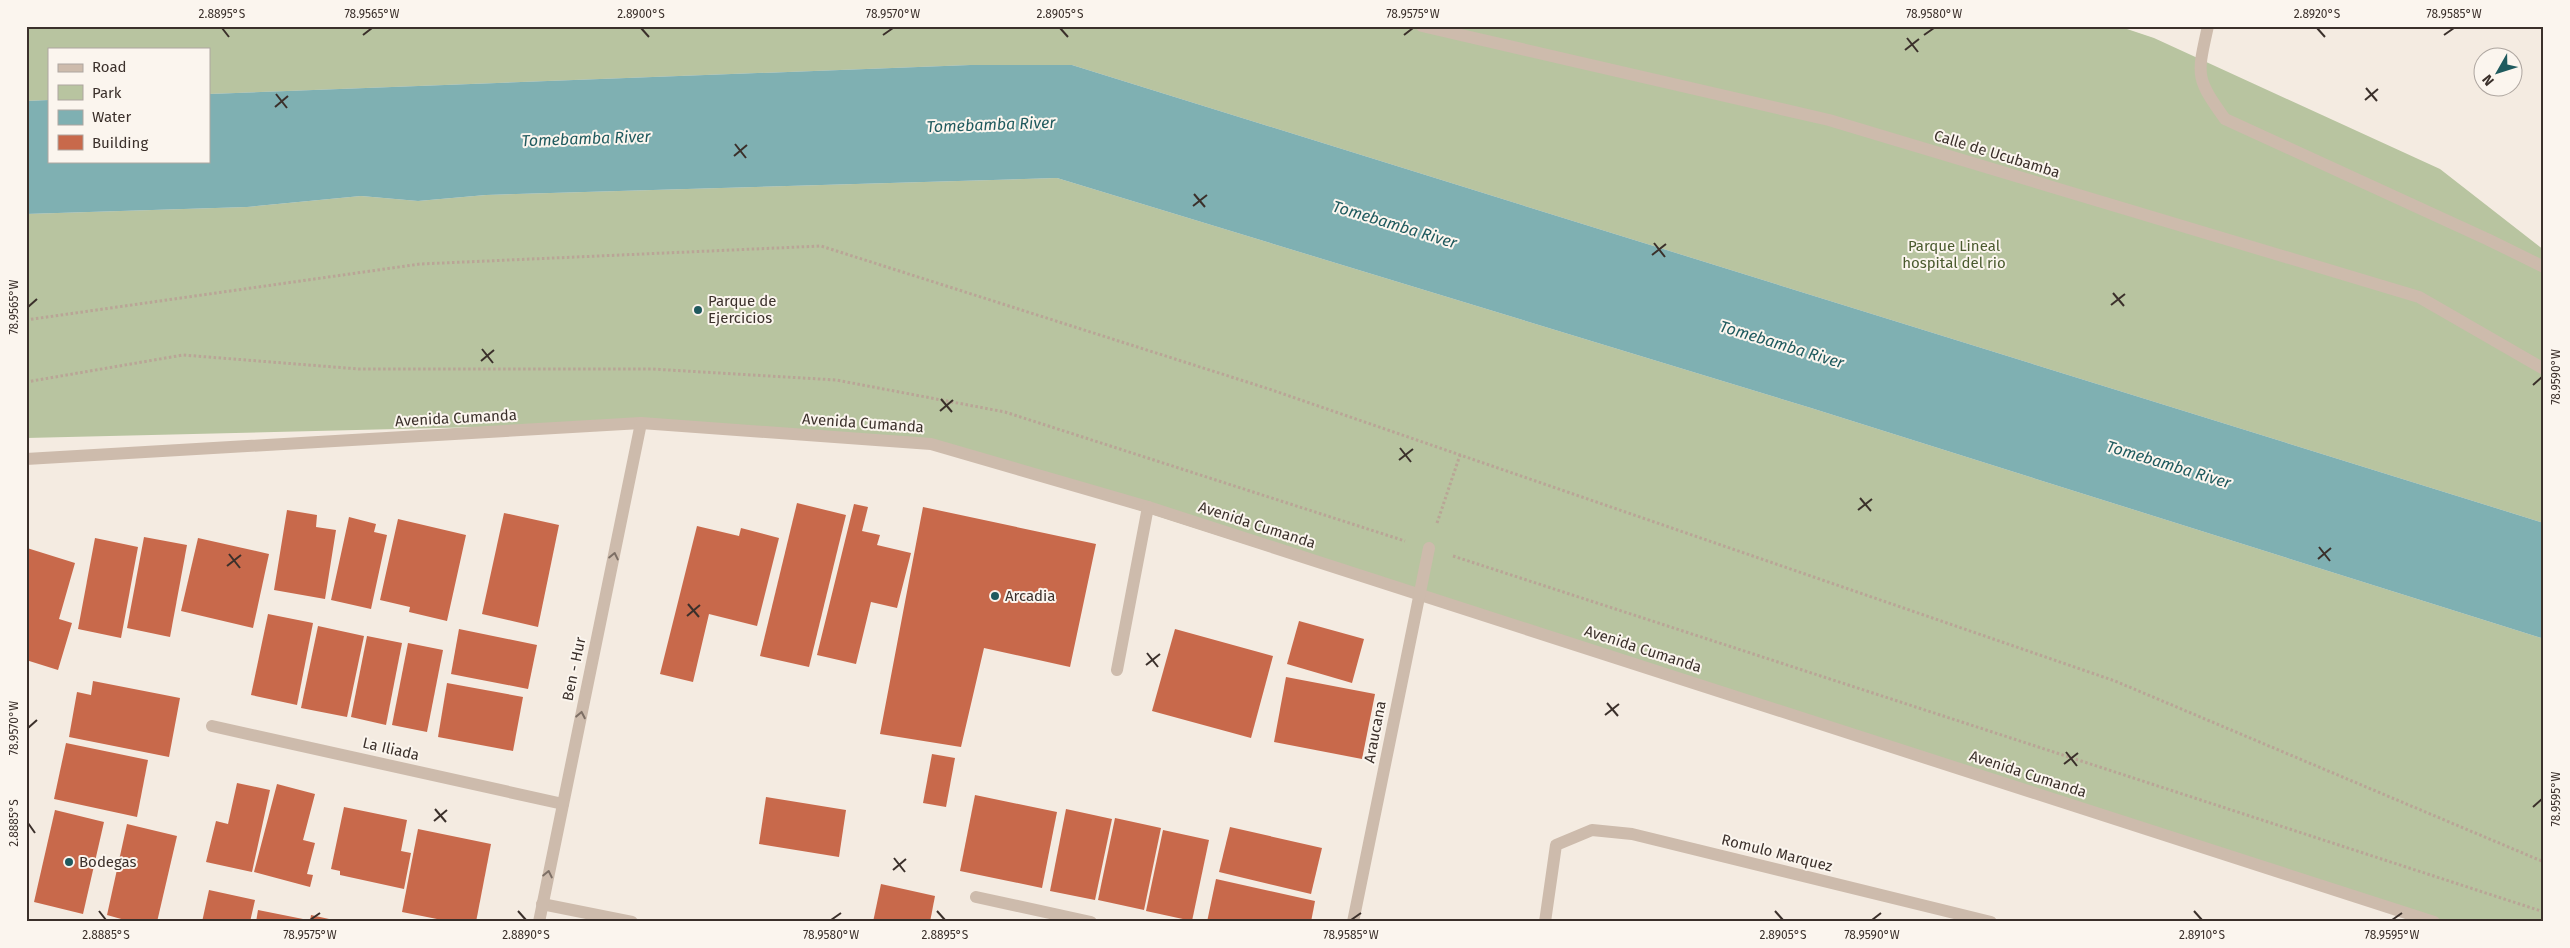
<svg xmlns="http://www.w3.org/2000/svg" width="2570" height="948" font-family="'Fira Sans',sans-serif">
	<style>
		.green { fill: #b8c4a0 }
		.water { fill: #7fb0b2 }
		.building { fill: #c8694b }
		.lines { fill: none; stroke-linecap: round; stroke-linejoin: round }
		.path { stroke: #b9a596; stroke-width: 3; stroke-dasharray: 2.5 2.5; stroke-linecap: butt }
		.minor { stroke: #cdbbac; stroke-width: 12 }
		.oneway { stroke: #7d6f65 }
		.ticks { fill: none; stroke: #3b302b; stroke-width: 2 }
		.poi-dot { fill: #1f5a5e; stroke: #fbf5ee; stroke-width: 2 }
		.labels { text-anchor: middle; stroke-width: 4; stroke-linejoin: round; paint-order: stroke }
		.street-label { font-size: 15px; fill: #3b302b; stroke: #fbf5ee }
		.park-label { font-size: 15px; fill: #4a5a2e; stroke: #fbf5ee }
		.poi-label { font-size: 15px; fill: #3b302b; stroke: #fbf5ee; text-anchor: start }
		.water-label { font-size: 16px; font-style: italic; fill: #1f5a5e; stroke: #fbf5ee }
		.neatline { fill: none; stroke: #3b302b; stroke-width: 2 }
		.ticks-label { font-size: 12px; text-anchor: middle; fill: #3b302b }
	</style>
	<rect width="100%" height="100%" fill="#f4ebe1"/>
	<g class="green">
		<polygon points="26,26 2118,26 2154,38 2440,169 2544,250 2544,523 1072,65 970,65 209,94 209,49 49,49 49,100 26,101"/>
		<polygon points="1057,178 1811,408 2544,639 2544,922 2434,922 931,444 641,423 26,438 26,214 247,207 361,196 418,201 486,195"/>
	</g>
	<polygon class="water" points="970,65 1072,65 2544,523 2544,639 1811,408 1057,178 486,195 418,201 361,196 247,207 26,214 26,101 49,100 49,161 209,161 209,94"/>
	<g class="building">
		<polygon points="797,503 846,515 809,667 760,656"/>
		<polygon points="854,504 868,507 862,531 880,535 877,545 911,553 897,608 871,602 856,664 817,655"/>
		<polygon points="923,507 1096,544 1070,667 984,648 961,747 880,734"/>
		<polygon points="287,510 317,515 316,527 336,530 325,599 274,590"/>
		<polygon points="504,513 559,525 538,627 482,614"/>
		<polygon points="349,517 376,524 374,532 387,535 371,609 331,600"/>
		<polygon points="398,519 466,535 447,621 409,612 410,607 380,600"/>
		<polygon points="697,526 739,536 741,528 779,538 757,626 709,614 693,682 660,674"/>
		<polygon points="144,537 187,545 170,637 127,628"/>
		<polygon points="95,538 138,547 121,638 78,629"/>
		<polygon points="198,538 269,554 253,628 181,611"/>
		<polygon points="27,548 75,563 59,619 72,623 58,670 26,660"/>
		<polygon points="268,614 313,623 297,705 251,695"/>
		<polygon points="1299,621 1364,639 1352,683 1287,664"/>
		<polygon points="318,626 364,636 347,717 301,708"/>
		<polygon points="459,629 537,645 528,689 451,674"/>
		<polygon points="1175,629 1273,656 1251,738 1152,711"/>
		<polygon points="367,636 402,643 386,725 351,717"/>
		<polygon points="408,643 443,650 427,732 392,725"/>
		<polygon points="1286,677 1375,694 1362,759 1274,742"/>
		<polygon points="93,681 180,698 169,757 69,737 77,692 91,695"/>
		<polygon points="447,683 523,697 513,751 438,737"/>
		<polygon points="66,743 148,760 137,817 54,799"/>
		<polygon points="932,754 955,758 946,807 923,803"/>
		<polygon points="237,783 270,790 252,872 206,862 216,821 228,824"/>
		<polygon points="277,784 315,794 303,840 315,843 307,874 313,875 310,887 254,872"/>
		<polygon points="975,795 1057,812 1042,888 960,871"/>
		<polygon points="766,797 846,810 839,857 759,844"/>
		<polygon points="344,807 407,820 401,851 411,853 404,889 340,875 340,871 331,869"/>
		<polygon points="1066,809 1112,819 1095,900 1050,891"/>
		<polygon points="55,810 104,822 83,914 34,902"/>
		<polygon points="1115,818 1161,828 1144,910 1098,900"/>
		<polygon points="127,824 177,836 157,922 132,922 107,915"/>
		<polygon points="1230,827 1322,848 1311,894 1219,872"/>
		<polygon points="418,829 491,844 476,922 452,922 402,912"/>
		<polygon points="1163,830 1209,840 1192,921 1146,911"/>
		<polygon points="1216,879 1315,901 1311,922 1207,922"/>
		<polygon points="881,884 935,896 930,922 873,922"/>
		<polygon points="209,890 255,900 250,922 202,922"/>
		<polygon points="258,910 303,919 303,922 256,922"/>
		<polygon points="311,915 338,921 338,922 310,922"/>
	</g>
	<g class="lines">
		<g class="path">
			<polyline points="26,320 420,264 821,246 1269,389 2115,681 2544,862"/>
			<polyline points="26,382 183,355 359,369 652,369 836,380 1005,412 1405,541"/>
			<polyline points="1437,523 1460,455"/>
			<polyline points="1453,556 2544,912"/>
		</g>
		<g class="minor">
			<polyline points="1422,26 1829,120 2419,297 2544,369"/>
			<path d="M2208,26C2197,76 2195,77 2225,119L2489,240L2544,267"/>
			<polyline points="26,459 641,423 931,444 1148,507 2434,922"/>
			<polyline points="1117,670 1148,507"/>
			<polyline points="212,726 563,804"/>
			<polyline points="976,897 1091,922"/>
			<polyline points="542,904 632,922"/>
			<polyline points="539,922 641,423"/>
			<polyline points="1353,922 1429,548"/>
			<polyline points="1545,922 1556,845 1592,830 1632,834 1991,922"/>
		</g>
	</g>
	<defs><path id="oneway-chevron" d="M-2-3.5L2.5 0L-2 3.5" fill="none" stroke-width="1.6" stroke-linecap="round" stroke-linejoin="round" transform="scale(1.25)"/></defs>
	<g class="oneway">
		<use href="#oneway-chevron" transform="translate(614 556) rotate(-78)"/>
		<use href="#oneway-chevron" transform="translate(581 715) rotate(-79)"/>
		<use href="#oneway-chevron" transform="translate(548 874) rotate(-78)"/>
	</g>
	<path class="ticks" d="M222,28L229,37M641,28L649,37M1060,28L1068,37M2317,28L2325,37M363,35L372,28M883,35L893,28M1404,35L1413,28M1924,35L1934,28M2444,35L2454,28M1907,38L1918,52M1905,50L1919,39M2366,88L2377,101M276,94L287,108M2365,100L2378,89M275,107L288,96M735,144L746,158M734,156L747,145M1194,194L1205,207M1193,206L1207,195M1654,243L1665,257M1652,255L1666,244M2113,293L2124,306M2111,305L2125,294M28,307L37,299M482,349L493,363M481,361L494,350M2533,385L2542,377M941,399L952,412M940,411L953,400M1400,448L1411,462M1399,460L1413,449M1860,498L1871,511M1858,510L1872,499M2319,547L2330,561M229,554L240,568M2318,559L2331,548M227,566L241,555M688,604L699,617M687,616L700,605M1147,653L1158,667M1146,665L1160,654M1607,703L1618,716M1605,715L1619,704M28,728L37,720M2066,752L2077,766M2064,764L2078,753M2533,807L2542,799M435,809L446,822M434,821L447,810M28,823L35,833M894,858L905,872M893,870L906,859M99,911L106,920M518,911L526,920M937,911L945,920M1775,911L1783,920M2194,911L2202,920M310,920L320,913M831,920L841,913M1351,920L1361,913M1872,920L1881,913M2392,920L2402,913"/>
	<g class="poi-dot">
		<circle cx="698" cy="310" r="5"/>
		<circle cx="995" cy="596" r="5"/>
		<circle cx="69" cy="862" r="5"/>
	</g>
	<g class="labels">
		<g class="street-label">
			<text transform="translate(1997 154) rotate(17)" y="5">Calle de Ucubamba</text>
			<text transform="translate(456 418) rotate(-3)" y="5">Avenida Cumanda</text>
			<text transform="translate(863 423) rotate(4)" y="5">Avenida Cumanda</text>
			<text transform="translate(1257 525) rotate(18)" y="5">Avenida Cumanda</text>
			<text transform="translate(1643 649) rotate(18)" y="5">Avenida Cumanda</text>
			<text transform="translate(574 669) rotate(-78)" y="5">Ben - Hur</text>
			<text transform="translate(1375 732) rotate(-79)" y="5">Araucana</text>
			<text transform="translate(391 749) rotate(13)" y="5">La Iliada</text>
			<text transform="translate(2028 774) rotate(18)" y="5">Avenida Cumanda</text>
			<text transform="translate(1777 853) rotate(14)" y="5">Romulo Marquez</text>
		</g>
		<g class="park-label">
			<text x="1954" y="251">Parque Lineal<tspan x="1954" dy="17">hospital del rio</tspan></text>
		</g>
		<g class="poi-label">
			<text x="708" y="306">Parque de<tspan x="708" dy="17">Ejercicios</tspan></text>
			<text x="1005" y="601">Arcadia</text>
			<text x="79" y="867">Bodegas</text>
		</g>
		<g class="water-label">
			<text transform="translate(991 124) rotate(-2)" y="6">Tomebamba River</text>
			<text transform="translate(586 138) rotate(-2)" y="6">Tomebamba River</text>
			<text transform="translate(1395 224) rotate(17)" y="6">Tomebamba River</text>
			<text transform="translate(1782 344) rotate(17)" y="6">Tomebamba River</text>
			<text transform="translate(2169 464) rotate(17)" y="6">Tomebamba River</text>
		</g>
	</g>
	<rect width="2570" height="948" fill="none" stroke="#fbf5ee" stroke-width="55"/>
	<rect x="48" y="48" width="162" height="115" fill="#fbf5ee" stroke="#aea6a0"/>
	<rect x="58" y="64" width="25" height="8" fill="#cdbbac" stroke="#aea6a0"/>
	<text x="92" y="72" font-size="15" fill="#3b302b">Road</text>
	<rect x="58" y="85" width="25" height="15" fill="#b8c4a0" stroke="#aea6a0"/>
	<text x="92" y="98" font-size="15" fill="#3b302b">Park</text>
	<rect x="58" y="110" width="25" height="15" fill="#7fb0b2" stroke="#aea6a0"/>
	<text x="92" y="122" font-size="15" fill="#3b302b">Water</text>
	<rect x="58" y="135" width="25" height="15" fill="#c8694b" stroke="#aea6a0"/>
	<text x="92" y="148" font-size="15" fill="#3b302b">Building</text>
	<g transform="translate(2498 72) rotate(231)"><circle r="24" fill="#fbf5ee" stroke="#aea6a0"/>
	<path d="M0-4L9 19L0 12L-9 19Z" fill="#1f5a5e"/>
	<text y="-8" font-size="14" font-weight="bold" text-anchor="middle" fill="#3b302b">N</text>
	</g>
	<rect x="28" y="28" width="2514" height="892" class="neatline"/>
	<g class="ticks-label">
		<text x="222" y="18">2.8895°S</text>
		<text x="372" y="18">78.9565°W</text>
		<text x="641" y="18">2.8900°S</text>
		<text x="893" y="18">78.9570°W</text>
		<text x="1060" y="18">2.8905°S</text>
		<text x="1413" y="18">78.9575°W</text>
		<text x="1934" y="18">78.9580°W</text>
		<text x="2317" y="18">2.8920°S</text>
		<text x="2454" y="18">78.9585°W</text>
		<text transform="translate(14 307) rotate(-90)" y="4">78.9565°W</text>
		<text transform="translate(2556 377) rotate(-90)" y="4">78.9590°W</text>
		<text transform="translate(14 728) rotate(-90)" y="4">78.9570°W</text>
		<text transform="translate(2556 799) rotate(-90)" y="4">78.9595°W</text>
		<text transform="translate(14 823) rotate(-90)" y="4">2.8885°S</text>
		<text x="106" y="939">2.8885°S</text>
		<text x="310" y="939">78.9575°W</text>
		<text x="526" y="939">2.8890°S</text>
		<text x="831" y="939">78.9580°W</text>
		<text x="945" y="939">2.8895°S</text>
		<text x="1351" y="939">78.9585°W</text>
		<text x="1783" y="939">2.8905°S</text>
		<text x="1872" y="939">78.9590°W</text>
		<text x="2202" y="939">2.8910°S</text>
		<text x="2392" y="939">78.9595°W</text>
	</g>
</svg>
